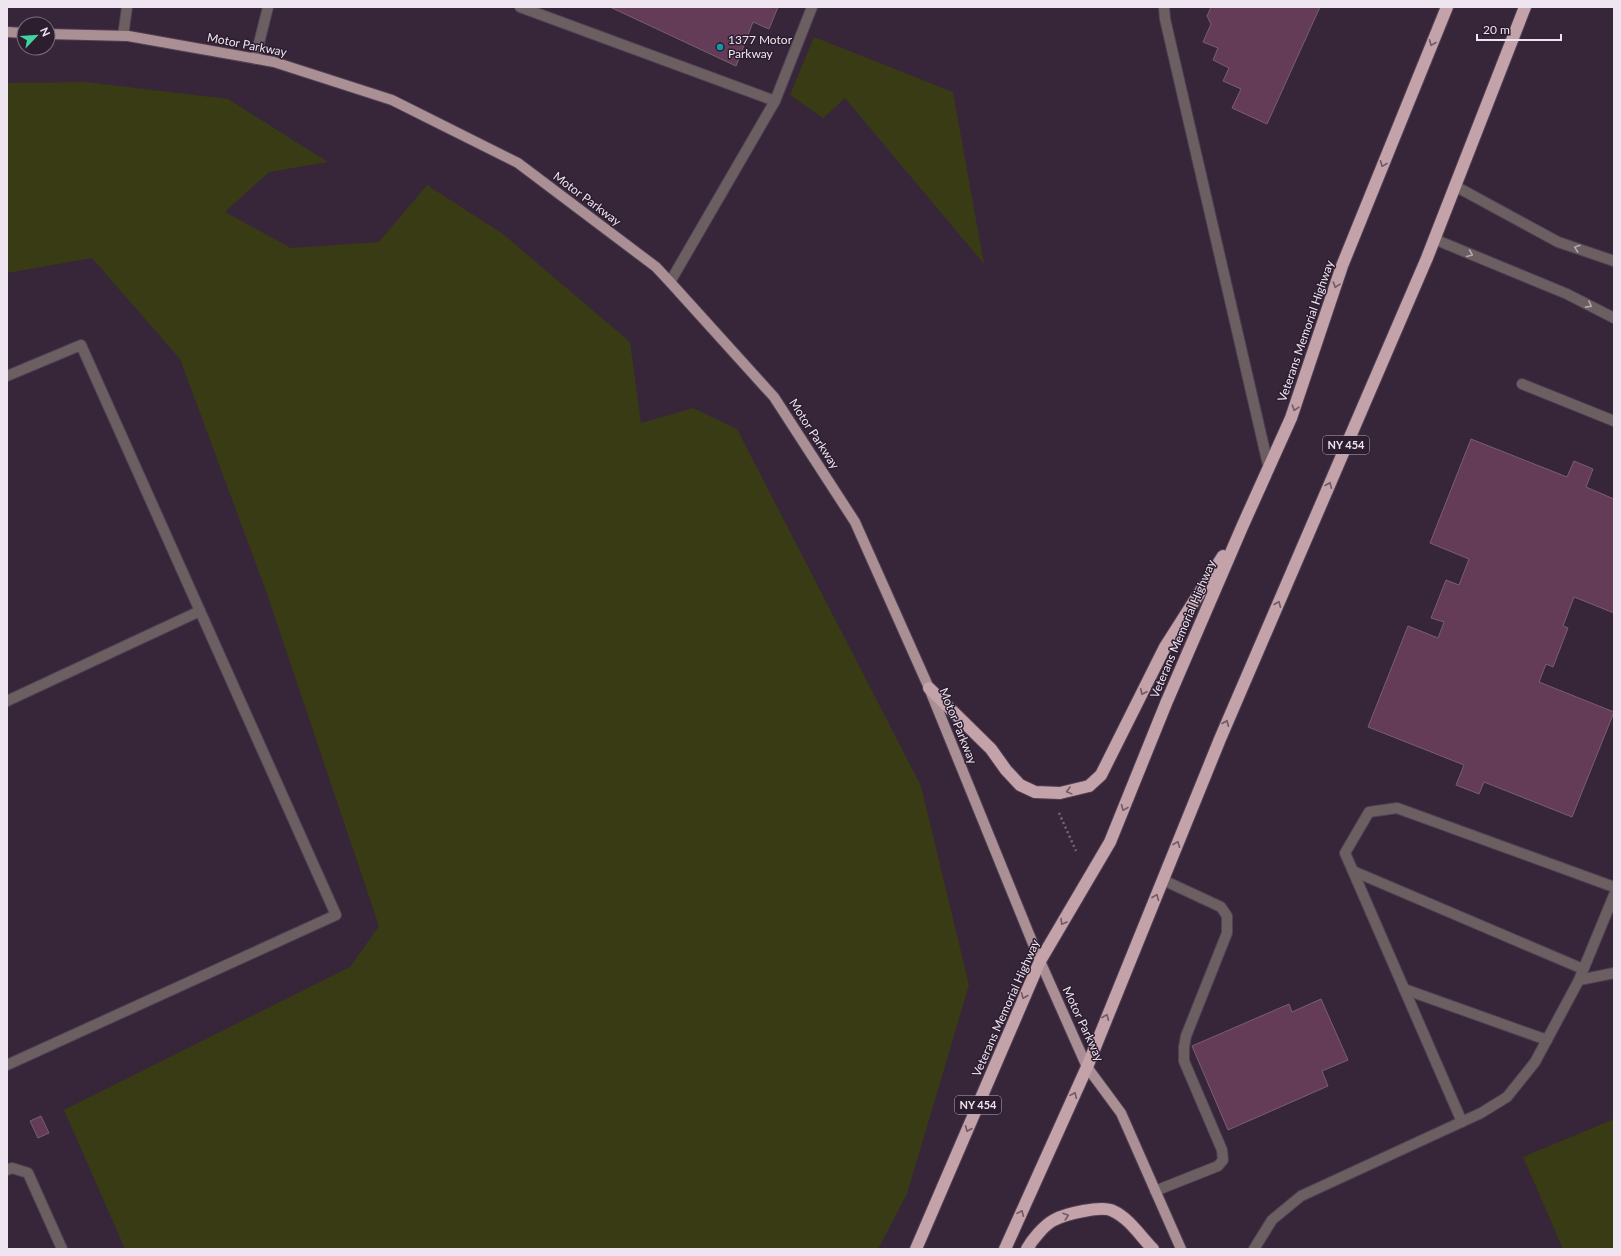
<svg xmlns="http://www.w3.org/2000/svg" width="1621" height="1256" font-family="Lato,sans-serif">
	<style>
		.green { fill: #383b13 }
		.building { fill: #653c58; stroke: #785f6e }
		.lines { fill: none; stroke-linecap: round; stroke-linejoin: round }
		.minor-casing { stroke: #514153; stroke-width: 12 }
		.major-casing { stroke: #514153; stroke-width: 12 }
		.highway-casing { stroke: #514153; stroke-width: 14 }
		.path { stroke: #756677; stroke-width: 2.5; stroke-dasharray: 2 3; stroke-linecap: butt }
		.minor { stroke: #6c5f62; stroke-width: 10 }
		.major { stroke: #aa8f95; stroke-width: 10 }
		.highway { stroke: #c3a2aa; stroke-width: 12 }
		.oneway { stroke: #705966 }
		.oneway2 { stroke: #b4a9b1 }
		.culture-dot { fill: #0f9aa8; stroke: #2c1d2f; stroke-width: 1.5 }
		.labels { text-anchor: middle; stroke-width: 3; stroke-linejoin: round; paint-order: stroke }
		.shield { fill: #2c1d2f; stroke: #b4a9b7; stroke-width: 1 }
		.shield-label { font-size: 11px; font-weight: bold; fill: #efe5f1 }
		.poi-label { font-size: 12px; fill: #efe5f1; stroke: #2c1d2f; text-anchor: start }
		.street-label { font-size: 12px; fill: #efe5f1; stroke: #2c1d2f }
	</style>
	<rect width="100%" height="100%" fill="#372639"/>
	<g class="green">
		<polygon points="814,37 953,92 984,264 845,98 823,118 790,95"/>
		<polygon points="86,82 228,99 328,162 269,172 225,212 291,248 379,242 427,185 503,234 630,342 641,423 693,408 737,429 921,786 969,985 907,1194 878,1249 125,1249 64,1110 350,967 379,926 266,591 180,359 92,258 7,273 7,83"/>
		<polygon points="1614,1119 1614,1249 1563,1249 1523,1157"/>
	</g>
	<g class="building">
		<polygon points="610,7 778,7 769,29 753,22 736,66"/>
		<polygon points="1211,7 1320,7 1267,124 1232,108 1241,89 1223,81 1229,68 1213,60 1218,48 1203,42 1211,24 1207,16"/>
		<polygon points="1471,439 1567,477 1574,461 1593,469 1586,487 1614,499 1614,613 1574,597 1563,626 1568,628 1553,667 1546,664 1539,682 1614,712 1572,817 1484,782 1479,794 1456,785 1464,765 1368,727 1408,626 1438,638 1444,622 1431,618 1446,580 1459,585 1469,559 1430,543"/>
		<polygon points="1321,999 1348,1060 1322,1071 1328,1086 1228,1130 1192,1046 1289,1004 1292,1012"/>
		<polygon points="41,1116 49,1133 38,1138 30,1121"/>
	</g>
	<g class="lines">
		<g class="minor-casing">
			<g id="minor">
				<polyline points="520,7 775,101"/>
				<polyline points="1164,7 1165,19 1269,469"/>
				<polyline points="123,36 127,7"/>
				<polyline points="255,59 268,7"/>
				<polyline points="1455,186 1558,242 1614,261"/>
				<polyline points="1434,239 1567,294 1614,318"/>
				<polyline points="670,282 775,101 812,7"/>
				<polyline points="7,376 81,345 336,915 7,1065"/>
				<polyline points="1522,384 1614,421"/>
				<polyline points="7,701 200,611"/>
				<polyline points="1353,871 1583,969"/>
				<polyline points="1579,980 1614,973"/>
				<polyline points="1404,989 1547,1040"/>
				<polyline points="1462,1122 1345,853 1369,812 1397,808 1614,887"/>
				<polyline points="7,1170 12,1168 28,1173 62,1249"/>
				<polyline points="1155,1191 1218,1166 1223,1160 1222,1150 1184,1061 1184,1047 1186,1036 1227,933 1227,916 1221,907 1163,880"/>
				<polyline points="1254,1249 1272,1220 1301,1196 1481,1113 1507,1097 1535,1062 1579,980 1614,895"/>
			</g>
		</g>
		<g class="major-casing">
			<g id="major">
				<polyline points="7,32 24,33"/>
				<polyline points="48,34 128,36 274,62 392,100 518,163 656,267 670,282 774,397 855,522 929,688 1040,961 1087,1067 1121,1113 1181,1249"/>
			</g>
		</g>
		<g class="highway-casing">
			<g id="highway">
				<polyline points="929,688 991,749 1006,770 1020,785 1035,792 1060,793 1089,786 1101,775 1165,647 1223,556"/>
				<polyline points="916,1249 1040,961 1110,842 1167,701 1242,527 1291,418 1342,266 1447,7"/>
				<polyline points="1005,1249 1087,1067 1220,739 1427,258 1525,7"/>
				<path d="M1027,1249C1032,1240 1044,1225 1054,1220C1065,1214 1102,1205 1113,1211C1129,1218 1141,1237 1153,1249"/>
			</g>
		</g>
		<polyline class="path" points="1059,813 1076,851"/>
		<use href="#minor" class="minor"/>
		<use href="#major" class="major"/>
		<use href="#highway" class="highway"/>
	</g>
	<defs><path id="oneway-chevron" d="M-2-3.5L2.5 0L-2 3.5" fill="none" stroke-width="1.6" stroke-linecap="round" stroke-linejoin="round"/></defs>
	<g class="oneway">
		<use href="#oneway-chevron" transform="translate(1432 43) rotate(112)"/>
		<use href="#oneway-chevron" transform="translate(1383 164) rotate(112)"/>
		<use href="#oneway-chevron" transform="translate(1336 285) rotate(108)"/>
		<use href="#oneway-chevron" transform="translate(1295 408) rotate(108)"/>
		<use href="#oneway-chevron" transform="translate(1329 485) rotate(-67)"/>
		<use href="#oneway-chevron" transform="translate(1278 604) rotate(-67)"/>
		<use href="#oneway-chevron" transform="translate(1143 692) rotate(116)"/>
		<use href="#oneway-chevron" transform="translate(1226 723) rotate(-67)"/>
		<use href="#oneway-chevron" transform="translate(1069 791) rotate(165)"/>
		<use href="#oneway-chevron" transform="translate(1124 808) rotate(112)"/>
		<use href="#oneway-chevron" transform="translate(1177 844) rotate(-68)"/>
		<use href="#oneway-chevron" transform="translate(1156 897) rotate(-68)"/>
		<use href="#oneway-chevron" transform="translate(1063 922) rotate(121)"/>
		<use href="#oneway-chevron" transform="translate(1024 996) rotate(113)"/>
		<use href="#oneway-chevron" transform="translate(1106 1017) rotate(-68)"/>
		<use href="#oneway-chevron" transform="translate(1074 1095) rotate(-66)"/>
		<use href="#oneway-chevron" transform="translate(968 1129) rotate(113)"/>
		<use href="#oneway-chevron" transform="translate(1021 1213) rotate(-66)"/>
		<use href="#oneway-chevron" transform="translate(1066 1216) rotate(-18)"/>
	</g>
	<g class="oneway2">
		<use href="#oneway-chevron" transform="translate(1577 248) rotate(-161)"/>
		<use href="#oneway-chevron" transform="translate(1470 254) rotate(23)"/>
		<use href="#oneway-chevron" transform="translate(1589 305) rotate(28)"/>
	</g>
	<circle class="culture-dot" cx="720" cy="47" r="4"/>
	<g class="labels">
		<g class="shield">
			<rect x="1323" y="436" width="46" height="18" rx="3"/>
			<rect x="955" y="1096" width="46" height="18" rx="3"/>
		</g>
		<g class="shield-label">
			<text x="1346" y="449">NY 454</text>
			<text x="978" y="1109">NY 454</text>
		</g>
		<g class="poi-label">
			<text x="728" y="44">1377 Motor<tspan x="728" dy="14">Parkway</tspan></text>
		</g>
		<g class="street-label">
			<text transform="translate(247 45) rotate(11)" y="4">Motor Parkway</text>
			<text transform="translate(587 199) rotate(37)" y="4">Motor Parkway</text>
			<text transform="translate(1306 331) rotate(-71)" y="4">Veterans Memorial Highway</text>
			<text transform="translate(814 434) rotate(57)" y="4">Motor Parkway</text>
			<text transform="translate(1183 629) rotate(-67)" y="4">Veterans Memorial Highway</text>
			<text transform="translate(958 726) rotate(68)" y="4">Motor Parkway</text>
			<text transform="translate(1006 1008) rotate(-66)" y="4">Veterans Memorial Highway</text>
			<text transform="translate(1083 1024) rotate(65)" y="4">Motor Parkway</text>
		</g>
	</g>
	<rect width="1621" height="1256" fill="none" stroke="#efe5f1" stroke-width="16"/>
	<g transform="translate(36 36) rotate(65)"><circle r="19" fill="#2c1d2f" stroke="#7a6d7d"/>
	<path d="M0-3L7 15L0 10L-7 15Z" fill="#42d4a0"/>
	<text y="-6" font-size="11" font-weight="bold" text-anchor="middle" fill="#efe5f1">N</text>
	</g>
	<path d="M1477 34v6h84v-6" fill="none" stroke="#efe5f1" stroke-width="2"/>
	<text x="1483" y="34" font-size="12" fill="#efe5f1" stroke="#2c1d2f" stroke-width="3" paint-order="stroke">20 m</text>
</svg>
